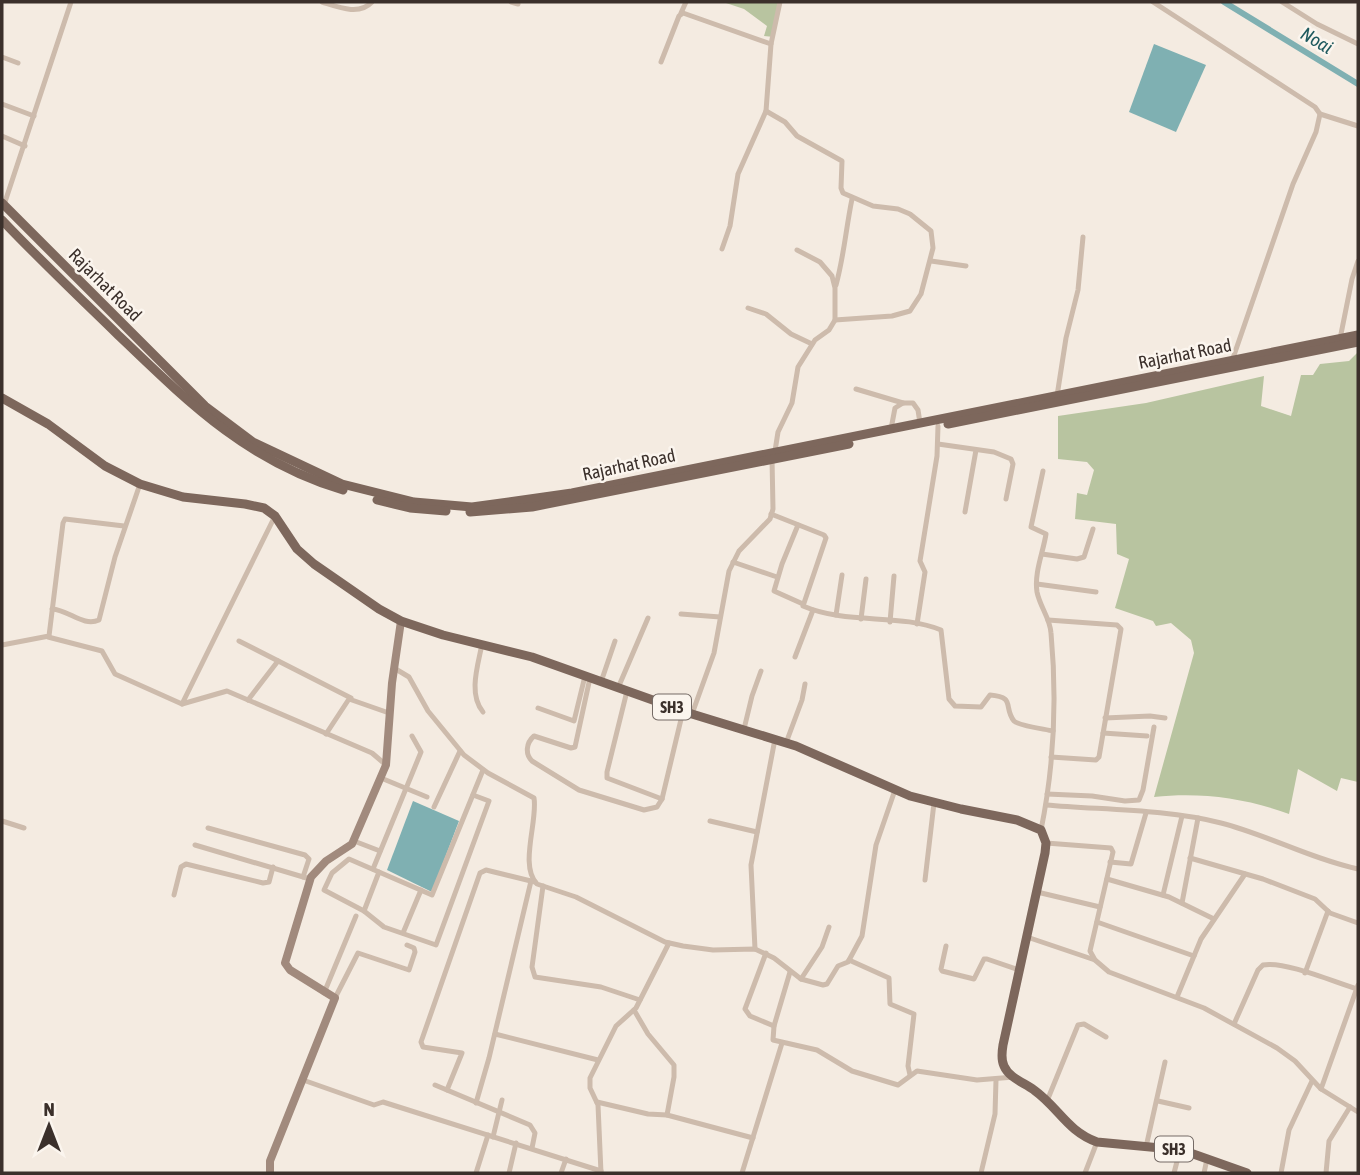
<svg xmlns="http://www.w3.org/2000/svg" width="1360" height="1175" font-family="'Asap Condensed',sans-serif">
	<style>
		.green { fill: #b8c4a0 }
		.water { fill: #7fb0b2 }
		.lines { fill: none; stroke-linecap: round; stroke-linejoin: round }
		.canal { stroke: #7fb0b2; stroke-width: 6 }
		.street { stroke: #cdbbac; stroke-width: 5 }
		.secondary { stroke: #a18a7d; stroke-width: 8 }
		.primary { stroke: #7d675c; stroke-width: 9 }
		.labels { text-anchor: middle; stroke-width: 5; stroke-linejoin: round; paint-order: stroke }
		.shield { fill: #fbf5ee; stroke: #756b66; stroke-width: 2 }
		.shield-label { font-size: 16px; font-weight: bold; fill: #3b302b }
		.street-label { font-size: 18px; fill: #3b302b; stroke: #fbf5ee }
		.water-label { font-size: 19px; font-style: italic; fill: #1f5a5e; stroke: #fbf5ee }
	</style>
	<rect width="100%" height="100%" fill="#f4ebe1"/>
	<g class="green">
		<polygon points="723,2 782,2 774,37 764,36 767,26 744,9"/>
		<path d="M1358,352V782L1341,778L1337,791L1298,769L1289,814C1245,798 1201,792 1154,797L1194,653L1191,640L1171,623L1156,626L1153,621L1115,608L1129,559L1117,554L1116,524L1075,519L1077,493L1087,495L1094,470L1087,462L1058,459V416L1146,403L1264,376L1261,406L1291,416L1301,375H1313L1320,364L1349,361Z"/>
	</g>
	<g class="water">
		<polygon points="1154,44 1206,65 1176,132 1129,112"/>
		<polygon points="413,801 459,821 432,892 387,870"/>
	</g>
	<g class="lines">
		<polyline class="canal" points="1224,2 1358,84"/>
		<g class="street">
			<path d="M322,2C338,7 359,16 372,2"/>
			<polyline points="511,2 518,4"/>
			<polyline points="1153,2 1315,107 1320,114 1316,132 1293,184 1232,361"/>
			<polyline points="1282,2 1317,24 1358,44"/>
			<polyline points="681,13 686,2"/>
			<polyline points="2,57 18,63"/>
			<polyline points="661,62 679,16 683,13 771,44"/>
			<polyline points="2,104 34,116"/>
			<polyline points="766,111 785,122 797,136 842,161 841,188 843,193 873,206 898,209 910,214 931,231 933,248 921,294 910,311 892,316 835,320"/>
			<polyline points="1320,114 1358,126"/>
			<polyline points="2,136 25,146"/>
			<polyline points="4,205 71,2"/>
			<polyline points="722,249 730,226 738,174 766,111 771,44 780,2"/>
			<polyline points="931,261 966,266"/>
			<path d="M836,285C844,256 846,228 852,199"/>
			<polyline points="748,308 766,314 791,334 812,344"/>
			<polyline points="1340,339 1352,279 1358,261"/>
			<polyline points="856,389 903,403"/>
			<polyline points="1057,396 1066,338 1078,290 1083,237"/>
			<polyline points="891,429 895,408 903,403 913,403 918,410 920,423"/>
			<polyline points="938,444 994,452 1011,459 1013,464 1006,499"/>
			<polyline points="775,451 778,432 792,403 798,367 815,340 829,330 835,320 835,288 832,276 820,262 797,250"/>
			<polyline points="965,512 976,450"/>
			<path d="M771,514L824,535L826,538L803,606C847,625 900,613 941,630L949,699L955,706L981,707L990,695C1016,697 1003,707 1014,721C1019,726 1045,729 1053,731"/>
			<polyline points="798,525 782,564 774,591 803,604"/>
			<polyline points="1042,554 1077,559 1084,557 1093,529"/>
			<polyline points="733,562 777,577"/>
			<polyline points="1037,584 1096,592"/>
			<path d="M52,609C69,610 83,627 99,620L115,557L140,484"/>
			<polyline points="681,614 720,617"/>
			<polyline points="836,615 842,575"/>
			<polyline points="861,619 866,579"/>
			<polyline points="1048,620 1117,625 1121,629 1099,757 1096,760 1051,757"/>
			<polyline points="890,622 894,576"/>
			<polyline points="917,624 925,572 920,561 937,456 938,426"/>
			<polyline points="48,637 102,651 115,674 182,704 227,691 372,753 386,765"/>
			<polyline points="239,641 351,698"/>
			<path d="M482,644C478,665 468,694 483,712"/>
			<polyline points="2,645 49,636 63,523 65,519 124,526"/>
			<polyline points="795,657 813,610"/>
			<path d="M394,668L409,677L428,711L464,755L488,773L534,798C538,821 519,866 537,884L576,897L665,942L683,946L713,950L755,949L774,958L801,979L823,985L827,984L838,966L848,962L862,936L876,845L895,790"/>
			<path d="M590,678L575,747L571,748L534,736C526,743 525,754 532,761L579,790L644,810L657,807L662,799L683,711"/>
			<polyline points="601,682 615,641"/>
			<polyline points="618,688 648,618"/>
			<polyline points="627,691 607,772 607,778 662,799"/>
			<polyline points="248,700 278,661"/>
			<polyline points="182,704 275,516"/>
			<polyline points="538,708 574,721 585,676"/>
			<polyline points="692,714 714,653 729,571 739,551 770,519 773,509 772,458"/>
			<polyline points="1105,718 1150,716 1165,718"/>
			<polyline points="744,729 752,696 761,671"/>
			<polyline points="1103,733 1147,736"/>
			<polyline points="326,734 349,699 389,713"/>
			<polyline points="786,743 802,700 805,684"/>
			<polyline points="381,778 427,797"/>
			<polyline points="1047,794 1092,796 1125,801 1139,800 1143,790 1154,727"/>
			<path d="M1046,805C1103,810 1166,809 1221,823C1268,835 1311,859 1358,869"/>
			<polyline points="434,807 460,751"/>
			<polyline points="2,821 24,828"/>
			<polyline points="710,821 757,832"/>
			<polyline points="208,828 305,855 309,859 303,877"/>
			<path d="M1041,830C1054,766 1057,698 1051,633C1050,618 1040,607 1037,592C1034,573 1043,553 1046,534L1031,527L1043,471"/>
			<polyline points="354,841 380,851"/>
			<polyline points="1046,843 1111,848 1113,852 1090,951 1095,960 1109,972 1204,1008 1277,1048 1295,1061 1321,1089 1358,1112"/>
			<polyline points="195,845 310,879"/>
			<polyline points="1190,858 1263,879 1315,899 1330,913 1358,923"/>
			<polyline points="1110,862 1131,864 1146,813"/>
			<polyline points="373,869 421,752 412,736"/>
			<polyline points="379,872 364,911 384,927 436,945 489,801 473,795"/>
			<polyline points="1107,879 1169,897 1214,919"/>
			<polyline points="925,880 934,803"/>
			<polyline points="543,886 532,967 535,977 601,987 640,1000"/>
			<polyline points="1037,892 1100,907"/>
			<polyline points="174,895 181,867 186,864 263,883 269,882 273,867"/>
			<polyline points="1163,895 1182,816"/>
			<polyline points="1182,903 1198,818"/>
			<polyline points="364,911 324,890 332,873 349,859 432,895 483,770"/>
			<polyline points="1097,922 1194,956"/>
			<polyline points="403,933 421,890"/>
			<polyline points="1027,937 1095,960"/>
			<polyline points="946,946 941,969 942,971 974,979 984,959 987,959 1019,970"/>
			<polyline points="755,949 751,865 775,739"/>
			<polyline points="766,953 745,1009 750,1016 774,1026"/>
			<polyline points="849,960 889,978 890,1004 914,1014 908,1066 910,1075"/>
			<polyline points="790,972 774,1026 773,1040 817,1050 852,1071 898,1085 917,1071 977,1080 1014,1077"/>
			<polyline points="1305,973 1328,911"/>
			<polyline points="801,979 822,947 829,927"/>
			<polyline points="324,993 356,916"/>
			<polyline points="1177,997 1201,939 1245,874"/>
			<polyline points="335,998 358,953 409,970 415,952 414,948 407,945"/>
			<polyline points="634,1010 648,1034 674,1065 674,1077 667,1115"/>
			<path d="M1234,1024L1258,970L1263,965C1285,961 1334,982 1357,989"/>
			<polyline points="495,1034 598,1060"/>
			<polyline points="303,1080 374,1105 383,1102 601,1171"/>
			<polyline points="435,1085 530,1125 535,1133 532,1148"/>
			<polyline points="1321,1089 1358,985"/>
			<polyline points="447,1090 462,1053 423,1047 421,1042 480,873 486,870 535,882"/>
			<polyline points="1047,1101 1078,1025 1084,1024 1106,1037"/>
			<polyline points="1158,1101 1189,1108"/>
			<polyline points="597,1102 648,1114 667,1115 753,1138"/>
			<polyline points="476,1103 489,1058 531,881"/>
			<polyline points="493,1137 502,1100"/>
			<polyline points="1146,1147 1165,1062"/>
			<polyline points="476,1173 488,1135"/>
			<polyline points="509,1173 516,1143"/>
			<polyline points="561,1173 566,1159"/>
			<polyline points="601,1173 598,1105 590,1088 590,1078 616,1026 636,1008 669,943"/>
			<polyline points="742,1173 782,1043"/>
			<polyline points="981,1173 995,1114 996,1080"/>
			<polyline points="1085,1173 1097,1142"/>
			<polyline points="1174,1173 1180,1150"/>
			<polyline points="1204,1173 1207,1159"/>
			<polyline points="1281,1173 1289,1130 1312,1081"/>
			<polyline points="1326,1173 1329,1141 1350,1107"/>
		</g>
		<polyline class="secondary" points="270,1173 270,1161 335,998 290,970 285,963 311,877 326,861 352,844 386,765 392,683 401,621"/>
		<g class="primary">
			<polyline points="2,203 205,406 253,442 342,484 414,502 472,507 572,493 1358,335"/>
			<path d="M2,220C39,259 78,296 116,333C187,401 246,461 343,490"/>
			<path d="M2,398L48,424L105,466L140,484L183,497L245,504L264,508L275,516L297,549L314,564L379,609L401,621L443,635L532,657L692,714L796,746L910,796L961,809L1017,820L1041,830L1046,843L1045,853L1003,1045C1002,1051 1001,1060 1004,1066C1009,1078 1025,1083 1034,1090C1059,1108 1067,1131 1097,1142L1182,1150L1247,1173"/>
			<polyline points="948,424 1358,342"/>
			<polyline points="377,500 410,508 446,511"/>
			<polyline points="470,512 532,507 849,444"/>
		</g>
	</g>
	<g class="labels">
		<g class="shield">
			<rect x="653" y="694.5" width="38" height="25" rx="5"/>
			<rect x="1155" y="1136.5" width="38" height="25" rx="5"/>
		</g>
		<g class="shield-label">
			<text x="672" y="713">SH3</text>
			<text x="1174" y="1155">SH3</text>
		</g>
		<g class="street-label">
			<text transform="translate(105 285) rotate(45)" y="6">Rajarhat Road</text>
			<text transform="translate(1185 354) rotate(-11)" y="6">Rajarhat Road</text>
			<text transform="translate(629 465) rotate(-12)" y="6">Rajarhat Road</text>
		</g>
		<g class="water-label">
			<text transform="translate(1317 40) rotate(31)" y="7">Noai</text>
		</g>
	</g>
	<rect width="1360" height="1175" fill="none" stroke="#3b302b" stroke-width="7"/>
	<g transform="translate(49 1126)" stroke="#fbf5ee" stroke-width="5" paint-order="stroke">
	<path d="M0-5L12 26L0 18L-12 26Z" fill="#3b302b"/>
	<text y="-10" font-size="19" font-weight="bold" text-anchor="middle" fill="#3b302b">N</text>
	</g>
</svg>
